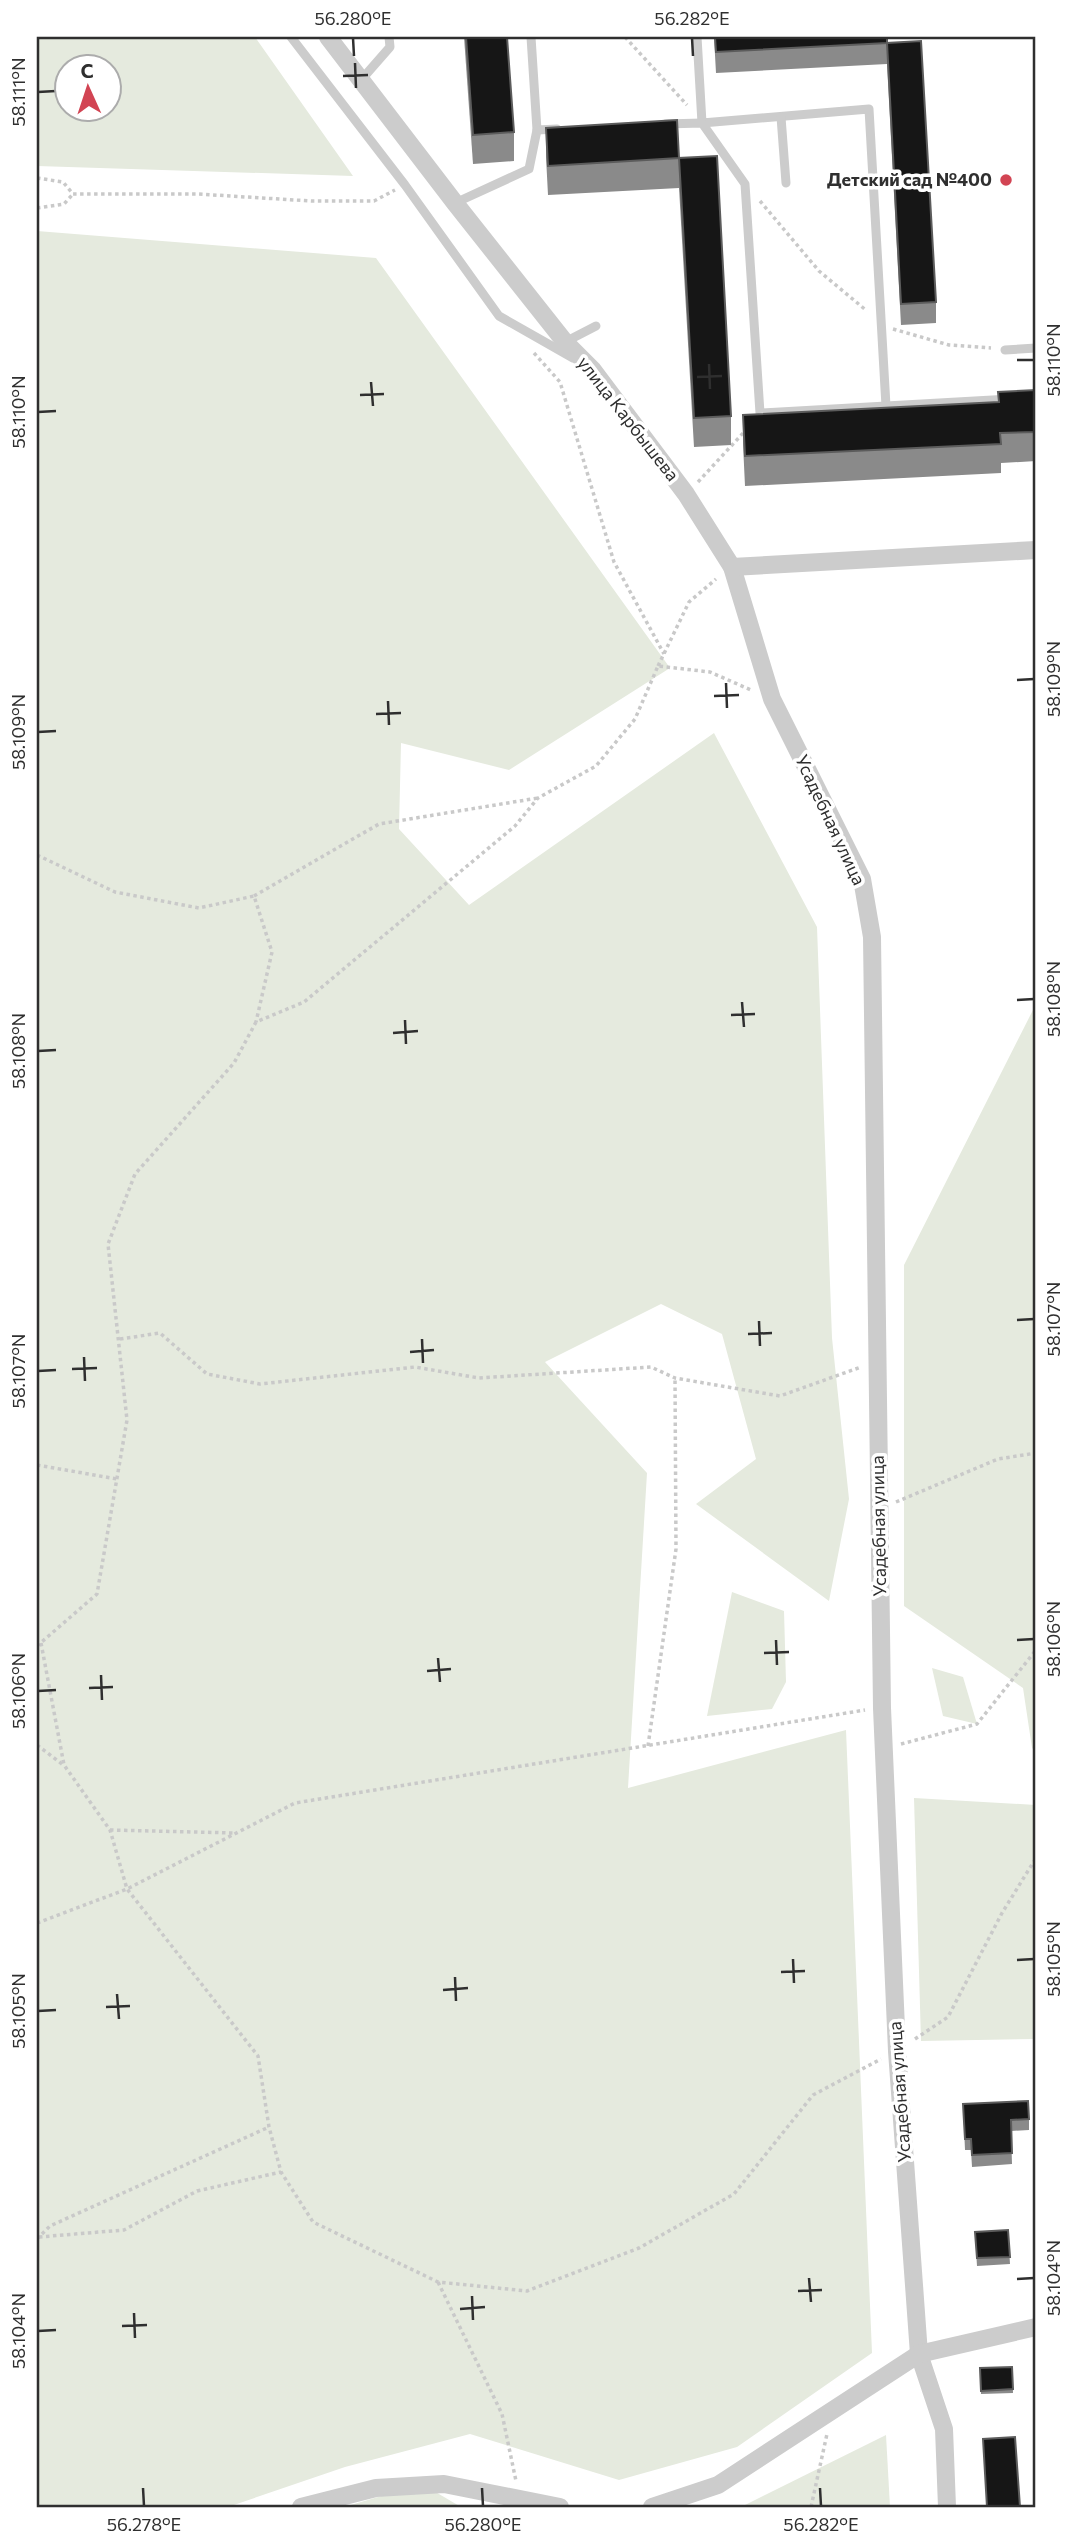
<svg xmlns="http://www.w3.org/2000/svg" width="1073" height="2544" font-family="Commissioner,sans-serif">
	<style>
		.green { fill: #e5eade; fill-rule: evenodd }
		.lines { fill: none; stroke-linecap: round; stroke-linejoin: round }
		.path { stroke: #c9c9c9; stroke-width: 3.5; stroke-dasharray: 3.5 3.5; stroke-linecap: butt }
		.lane { stroke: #ccc; stroke-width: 9 }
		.street { stroke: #ccc; stroke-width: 18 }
		.wall { fill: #8a8a8a }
		.building { fill: #161616; stroke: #5c5c5c; stroke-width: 2 }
		.ticks { fill: none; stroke: #2f2f2f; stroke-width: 2.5 }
		.poi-dot { fill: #d24453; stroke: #fff; stroke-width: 2.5 }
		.labels { text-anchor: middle; stroke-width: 7; stroke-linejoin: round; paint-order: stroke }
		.poi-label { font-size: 18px; font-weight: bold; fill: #2f2f2f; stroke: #fff; text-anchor: end }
		.street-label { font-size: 18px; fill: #2f2f2f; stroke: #fff }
		.neatline { fill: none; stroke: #2f2f2f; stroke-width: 2.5 }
		.ticks-label { font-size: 18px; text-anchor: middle; fill: #2f2f2f }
	</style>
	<rect width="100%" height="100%" fill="#fff"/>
	<g class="green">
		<path d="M37,37H255L353,176L37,166ZM108,66V108H66V66Z"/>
		<polygon points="37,231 376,258 670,668 509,770 401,743 399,829 469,905 714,733 817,927 832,1338 849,1499 829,1601 696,1504 756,1459 722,1334 661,1304 545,1362 647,1473 628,1788 846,1730 872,2353 737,2447 619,2480 470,2434 345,2467 228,2507 37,2507"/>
		<polygon points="1036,1004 1036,1752 1032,1748 1023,1688 904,1606 904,1265"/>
		<polygon points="732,1592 784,1611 786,1682 772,1709 707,1716"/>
		<polygon points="932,1668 963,1677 977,1724 943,1716"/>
		<polygon points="914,1798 1036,1805 1036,2039 921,2041"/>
		<polygon points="886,2435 890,2507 741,2507"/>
		<polygon points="422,2484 461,2507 344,2507"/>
	</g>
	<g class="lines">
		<g class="path">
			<polyline points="625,37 687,105"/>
			<polyline points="37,178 63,182 73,194 198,194 311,201 374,201 395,190"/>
			<polyline points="760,201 819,271 867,311"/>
			<polyline points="37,208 64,204 73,194"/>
			<polyline points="893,329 949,345 991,348"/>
			<polyline points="534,353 560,382 614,562 664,654"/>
			<polyline points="698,482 745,431"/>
			<polyline points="658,666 689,602 716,579"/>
			<polyline points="37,855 115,892 199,908 254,896 272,952 256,1022"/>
			<polyline points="254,896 379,824 538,798"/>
			<polyline points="120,1339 160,1333 207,1374 260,1384 415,1367 479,1378 651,1367 675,1378 780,1396 861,1367"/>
			<polyline points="37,1465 117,1479"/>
			<polyline points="896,1502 998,1459 1036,1453"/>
			<polyline points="41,1643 64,1765 110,1830 127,1889 258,2056 269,2127 281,2172 313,2222 438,2282 527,2291 639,2248 734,2194 813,2095 881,2059"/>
			<polyline points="37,1646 97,1594 127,1420 108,1244 135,1174 234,1063 256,1022 304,1002 515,826 538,798 596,766 635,719 658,666 710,672 751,690"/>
			<polyline points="901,1744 977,1724 1036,1650"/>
			<polyline points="37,1745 62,1764"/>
			<polyline points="648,1746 676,1549 675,1378"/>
			<polyline points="110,1830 234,1833"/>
			<polyline points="37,1923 127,1889 295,1803 865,1710"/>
			<polyline points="915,2039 948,2017 1002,1913 1036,1858"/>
			<polyline points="39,2237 124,2230 197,2191 281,2172"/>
			<polyline points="37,2239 50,2226 269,2127"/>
			<polyline points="438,2282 502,2414 516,2481"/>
			<polyline points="811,2507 827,2434"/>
		</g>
		<g class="lane">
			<polyline points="291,37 405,185 499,316 573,358"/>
			<polyline points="531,37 537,130 557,129"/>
			<polyline points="697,37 702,123 869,109 886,406"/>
			<polyline points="362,79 390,47 389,37"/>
			<polyline points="781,117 786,183"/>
			<polyline points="665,124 702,123 745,184 760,413 1010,399"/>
			<polyline points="455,203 529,169 537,130"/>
			<polyline points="565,342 596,326"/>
			<polyline points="1005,350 1036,348"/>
		</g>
		<g class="street">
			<polyline points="328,37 455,203 565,342 592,369 686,494 732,567 772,699 862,879 872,937 882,1708 897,2051 919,2354 944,2429 947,2507"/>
			<polyline points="732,567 1036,550"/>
			<polyline points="301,2507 376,2488 444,2484 560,2507"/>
			<polyline points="652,2507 718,2485 919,2354 1036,2327"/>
		</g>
	</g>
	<g class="wall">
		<polygon points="464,37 507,37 514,132 514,161 473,164"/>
		<polygon points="714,37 887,37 936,302 936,323 901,325 887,64 716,73"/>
		<polygon points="546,128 679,158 731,416 731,445 694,447 679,188 548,195 546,157"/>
		<polygon points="1036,390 1036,461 1001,463 1001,473 745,486 743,444 743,415 998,402"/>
		<polygon points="963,2104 1029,2119 1029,2130 1011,2131 1012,2164 972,2167 971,2150 965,2150"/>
		<polygon points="1008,2230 1010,2264 977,2266 975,2232"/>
		<polygon points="1012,2367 1013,2393 981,2394 980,2368"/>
	</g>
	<g class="building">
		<polygon points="466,37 507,37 514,132 473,135"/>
		<polygon points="715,37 887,37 887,43 716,52"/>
		<polygon points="921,41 936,302 901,304 887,43"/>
		<polygon points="677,120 679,158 548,166 546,128"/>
		<polygon points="717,156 731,416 694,418 679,158"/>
		<polygon points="1036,390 1036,432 1000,433 1001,444 745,456 743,415 999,402 998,392"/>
		<polygon points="1028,2101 1029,2119 1011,2120 1012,2153 972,2155 971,2139 965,2139 963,2104"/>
		<polygon points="1008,2230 1010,2257 977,2258 975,2232"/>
		<polygon points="1012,2367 1013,2389 981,2391 980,2368"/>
		<polygon points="1015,2437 1020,2507 987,2507 983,2439"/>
	</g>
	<path class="ticks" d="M353,38L354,56M692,38L693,56M355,63L356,88M343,76L368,75M38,92L56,91M1017,360H1034M709,364L710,389M697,377L722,376M371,382L373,406M360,395L384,394M38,412L56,411M1017,680L1034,679M726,683L727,708M714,696L739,695M388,701L389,725M376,714L401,713M38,732L56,731M1017,1000L1034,999M742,1002L744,1027M731,1015L755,1014M405,1020L406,1044M393,1033L418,1031M38,1051L56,1050M1017,1320L1034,1319M759,1321L760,1346M748,1334L772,1333M422,1339L423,1363M410,1352L434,1350M84,1357L85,1381M72,1369L97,1368M38,1371L56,1370M776,1640L777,1665M1017,1640L1034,1639M764,1653L789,1652M438,1658L440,1682M427,1671L451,1669M101,1675L102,1700M89,1688L113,1687M38,1691L56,1690M793,1959L794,1983M1017,1960L1034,1959M781,1972L805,1971M455,1977L456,2001M443,1990L468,1988M117,1994L119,2019M106,2007L130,2006M38,2011L56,2010M809,2278L811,2302M1017,2279L1034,2278M798,2291L822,2290M472,2296L473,2320M460,2309L485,2307M134,2313L135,2338M122,2326L147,2325M38,2331L56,2330M143,2488L144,2506M482,2488L483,2506M820,2488L821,2506"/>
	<circle class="poi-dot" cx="1006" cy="180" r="7"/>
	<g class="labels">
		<g class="poi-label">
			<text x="992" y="186">Детский сад №400</text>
		</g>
		<g class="street-label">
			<text transform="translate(628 419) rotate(52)" y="6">улица Карбышева</text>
			<text transform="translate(830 820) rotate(65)" y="6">Усадебная улица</text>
			<text transform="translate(879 1526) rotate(-91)" y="6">Усадебная улица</text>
			<text transform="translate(900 2092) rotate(-94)" y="6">Усадебная улица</text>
		</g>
	</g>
	<rect width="1073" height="2544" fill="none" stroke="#ffffff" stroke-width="77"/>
	<g transform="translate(88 88) rotate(357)"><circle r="33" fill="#ffffff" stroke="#acacac" stroke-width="2"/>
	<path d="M0-5L12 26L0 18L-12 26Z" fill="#d24453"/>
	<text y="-10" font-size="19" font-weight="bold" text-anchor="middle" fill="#2f2f2f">С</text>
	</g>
	<rect x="38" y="38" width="996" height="2468" class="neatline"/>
	<g class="ticks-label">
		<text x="353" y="25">56.280°E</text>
		<text x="692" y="25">56.282°E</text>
		<text transform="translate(19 92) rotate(-90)" y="6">58.111°N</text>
		<text transform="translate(1054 360) rotate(-90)" y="6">58.110°N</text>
		<text transform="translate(19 412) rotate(-90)" y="6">58.110°N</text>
		<text transform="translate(1054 679) rotate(-90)" y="6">58.109°N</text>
		<text transform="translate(19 732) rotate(-90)" y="6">58.109°N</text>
		<text transform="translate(1054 999) rotate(-90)" y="6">58.108°N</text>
		<text transform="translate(19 1051) rotate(-90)" y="6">58.108°N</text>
		<text transform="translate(1054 1319) rotate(-90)" y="6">58.107°N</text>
		<text transform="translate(19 1371) rotate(-90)" y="6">58.107°N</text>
		<text transform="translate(1054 1639) rotate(-90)" y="6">58.106°N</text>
		<text transform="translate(19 1691) rotate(-90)" y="6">58.106°N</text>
		<text transform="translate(1054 1959) rotate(-90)" y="6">58.105°N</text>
		<text transform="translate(19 2011) rotate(-90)" y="6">58.105°N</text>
		<text transform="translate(1054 2278) rotate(-90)" y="6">58.104°N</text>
		<text transform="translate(19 2331) rotate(-90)" y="6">58.104°N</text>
		<text x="144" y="2531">56.278°E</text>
		<text x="483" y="2531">56.280°E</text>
		<text x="821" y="2531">56.282°E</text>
	</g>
</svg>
